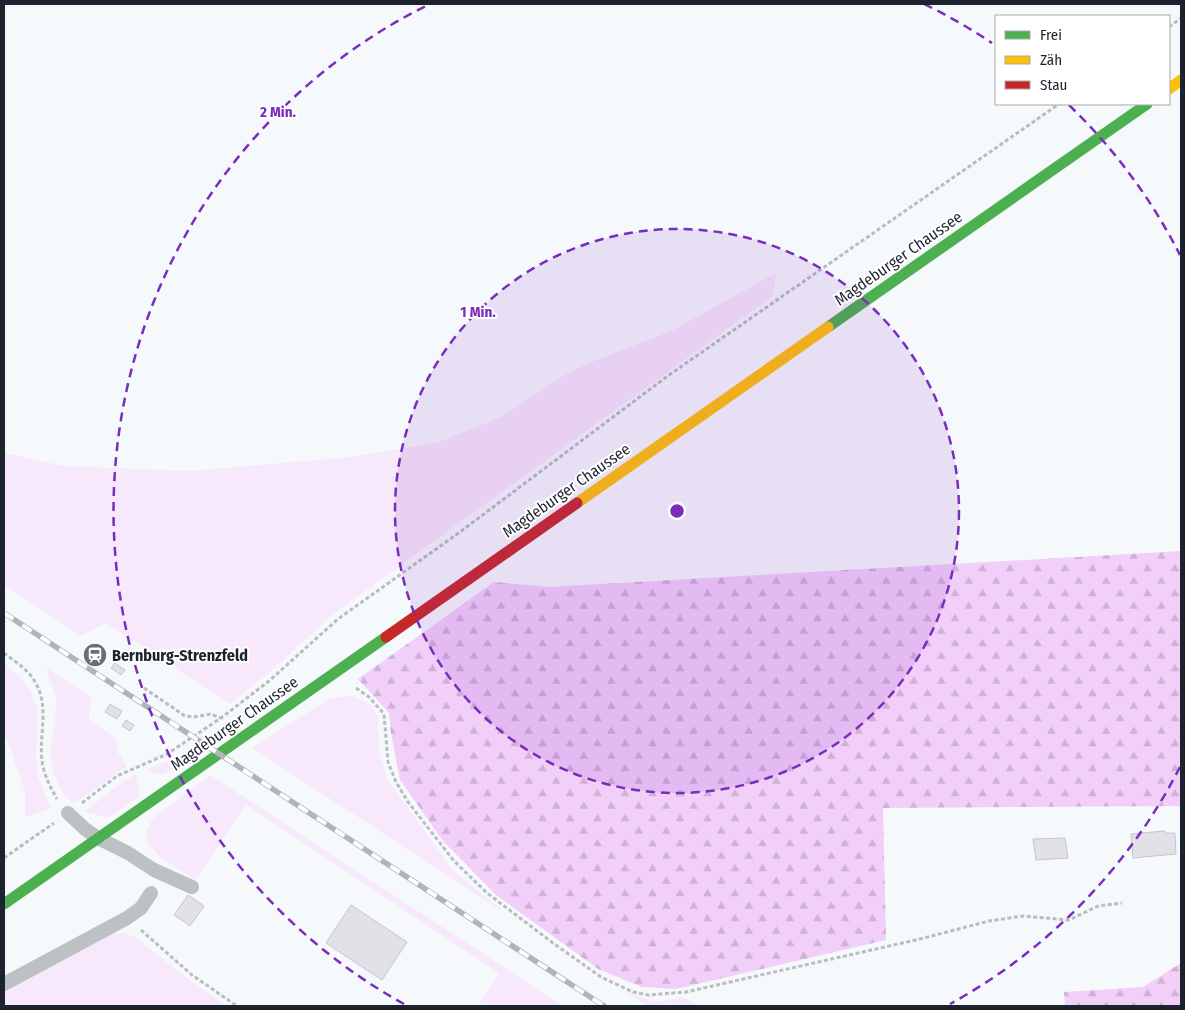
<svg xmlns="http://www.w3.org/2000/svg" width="1185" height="1010" font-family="'Fira Sans Condensed',sans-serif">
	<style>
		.green { fill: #f7e8fb }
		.forest { fill: url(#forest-firs) }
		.building { fill: #e1e1e7; stroke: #c5c6cd }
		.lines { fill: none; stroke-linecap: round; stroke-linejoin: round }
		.path { stroke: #b9bdc0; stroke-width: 3; stroke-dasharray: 4 2.5; stroke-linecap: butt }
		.lane { stroke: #bcc1c4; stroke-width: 14 }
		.fast { stroke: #4caf50; stroke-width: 11 }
		.slow { stroke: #ffc107; stroke-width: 11 }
		.jam { stroke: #c62828; stroke-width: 11 }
		.rail-casing { stroke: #b1b5b8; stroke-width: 5.5 }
		.rail { stroke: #fff; stroke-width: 4; stroke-dasharray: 11; stroke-linecap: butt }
		.ring { fill: none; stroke: #7b2cbf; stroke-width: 2.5; stroke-dasharray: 9 6 }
		.labels { text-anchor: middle; stroke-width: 4; stroke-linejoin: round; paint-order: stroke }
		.street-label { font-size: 16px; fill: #1d232e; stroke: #fff }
		.poi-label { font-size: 16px; font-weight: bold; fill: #1d232e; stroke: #fff; text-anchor: start }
		.centre { fill: #7b2cbf; stroke: #fff; stroke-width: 2.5 }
		.ring-label { font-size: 15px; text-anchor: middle; font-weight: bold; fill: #7b2cbf; stroke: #fff; stroke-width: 4; stroke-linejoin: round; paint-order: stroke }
	</style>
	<defs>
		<pattern id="forest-firs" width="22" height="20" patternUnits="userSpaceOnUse" patternTransform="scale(1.25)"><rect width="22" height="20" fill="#f2cff9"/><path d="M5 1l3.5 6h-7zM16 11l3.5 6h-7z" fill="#cfb1d6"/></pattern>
	</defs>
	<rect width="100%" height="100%" fill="#f6f9fc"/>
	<g class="green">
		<polygon points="776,273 773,296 332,615 271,671 230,704 106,623 81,636 4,585 4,453 64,466 190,471 351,457 436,443 501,417 566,374 589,363 671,331"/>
		<polygon points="4,663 23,680 32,694 38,712 36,755 38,776 51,808 25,817 25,793 21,779 4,732"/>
		<polygon points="46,668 91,697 89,719 116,739 117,751 127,767 117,773 78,801 72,802 61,791 54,774 50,757 55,719 56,697"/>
		<polygon points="352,696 371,705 378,717 379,752 389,782 453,870 505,913 252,748 330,698"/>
		<path d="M180,754L187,759C175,767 161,783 148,769L170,760Z"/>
		<polygon points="136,774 140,796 108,818 84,812 120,784"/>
		<path d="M210,775L563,1006H478L499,973L246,805L196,880C182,871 148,854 146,836C146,830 150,824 153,818Z"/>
		<polygon points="112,933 125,933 135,937 192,982 227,1006 4,1006 4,990"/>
		<polygon points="624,991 643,998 658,1002 684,997 698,1006 648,1006"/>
	</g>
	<g class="forest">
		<polygon points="1181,551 1181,806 883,808 886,940 676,989 642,987 598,969 496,895 443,841 400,780 391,733 389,713 358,679 494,582 548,587"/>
		<polygon points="1181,963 1181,1006 1065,1006 1064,992 1143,987"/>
	</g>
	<g class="building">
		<polygon points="115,663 125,670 121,675 111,668"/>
		<polygon points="110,704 122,711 117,719 105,712"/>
		<polygon points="126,720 134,725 130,731 122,726"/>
		<polygon points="1165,831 1165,833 1175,833 1176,854 1133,858 1131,834"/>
		<polygon points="1065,838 1068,858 1036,860 1033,839"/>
		<polygon points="188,895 204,906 190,926 174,915"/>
		<polygon points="351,905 407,942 382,980 326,943"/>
	</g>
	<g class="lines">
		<g class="path">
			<polyline points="1169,27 1181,18"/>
			<path d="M4,653C14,661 29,670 35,682C51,708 37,738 43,767C46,779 51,788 57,799"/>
			<polyline points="144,688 185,716 194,717 211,714 220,718"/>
			<polyline points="356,688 369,697 384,714 388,762 396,782 408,802 454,861 487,893 553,943 601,977 633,992 648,995 686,992 920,939 989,921 1023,916 1069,920 1098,906 1122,903"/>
			<polyline points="82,803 117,776 167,754 221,718 269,681 338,619 460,532 669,375 1059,104"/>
			<polyline points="4,858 54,823"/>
			<polyline points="141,930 192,975 237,1006"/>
		</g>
		<g class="lane">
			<polyline points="68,813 85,829 98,838 128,853 154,870 192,887"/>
			<polyline points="4,984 127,918 141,908 151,893"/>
		</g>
		<g class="fast">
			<polyline points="828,327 1147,104"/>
			<polyline points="4,904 386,637"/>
		</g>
		<g class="slow">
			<polyline points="1169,89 1181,80"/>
			<polyline points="577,503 828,327"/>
		</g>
		<polyline class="jam" points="386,637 577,503"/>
		<g class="rail-casing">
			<polyline id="rail" points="4,613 604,1006"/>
		</g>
		<use href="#rail" class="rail"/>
	</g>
	<circle cx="677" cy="511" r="282" fill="#7b2cbf" fill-opacity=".12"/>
	<g class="ring">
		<circle cx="677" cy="511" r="282"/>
		<path d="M1180 767A564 564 0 0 1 950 1004M404 1004A564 564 0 0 1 430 4M924 4A564 564 0 0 1 992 43M1069 105A564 564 0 0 1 1180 255"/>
	</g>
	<defs>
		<g id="station-disc" transform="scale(1.25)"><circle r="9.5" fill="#696e76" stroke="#fff"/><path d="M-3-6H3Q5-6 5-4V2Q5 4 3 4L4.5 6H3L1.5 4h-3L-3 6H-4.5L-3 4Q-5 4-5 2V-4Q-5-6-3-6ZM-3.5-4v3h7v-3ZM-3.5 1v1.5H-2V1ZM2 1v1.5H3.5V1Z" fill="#fff"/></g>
	</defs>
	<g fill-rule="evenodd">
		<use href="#station-disc" x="95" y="655"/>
	</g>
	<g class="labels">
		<g class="street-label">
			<text transform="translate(898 258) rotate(-35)" y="6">Magdeburger Chaussee</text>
			<text transform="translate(566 490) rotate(-35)" y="6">Magdeburger Chaussee</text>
			<text transform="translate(234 723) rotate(-35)" y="6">Magdeburger Chaussee</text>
		</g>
		<g class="poi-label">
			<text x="112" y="661">Bernburg-Strenzfeld</text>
		</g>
	</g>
	<circle cx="677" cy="511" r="8" class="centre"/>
	<g class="ring-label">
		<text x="278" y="117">2 Min.</text>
		<text x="478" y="317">1 Min.</text>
	</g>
	<rect width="1185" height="1010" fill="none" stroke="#1d232e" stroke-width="10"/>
	<rect x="995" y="15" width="175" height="90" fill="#ffffff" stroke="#a5a7ab"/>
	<rect x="1005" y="31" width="25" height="8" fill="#4caf50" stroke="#a5a7ab"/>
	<text x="1040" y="40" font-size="15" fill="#1d232e">Frei</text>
	<rect x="1005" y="56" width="25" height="8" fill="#ffc107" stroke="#a5a7ab"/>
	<text x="1040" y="65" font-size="15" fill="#1d232e">Zäh</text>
	<rect x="1005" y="81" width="25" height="8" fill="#c62828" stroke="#a5a7ab"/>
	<text x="1040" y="90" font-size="15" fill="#1d232e">Stau</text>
</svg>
